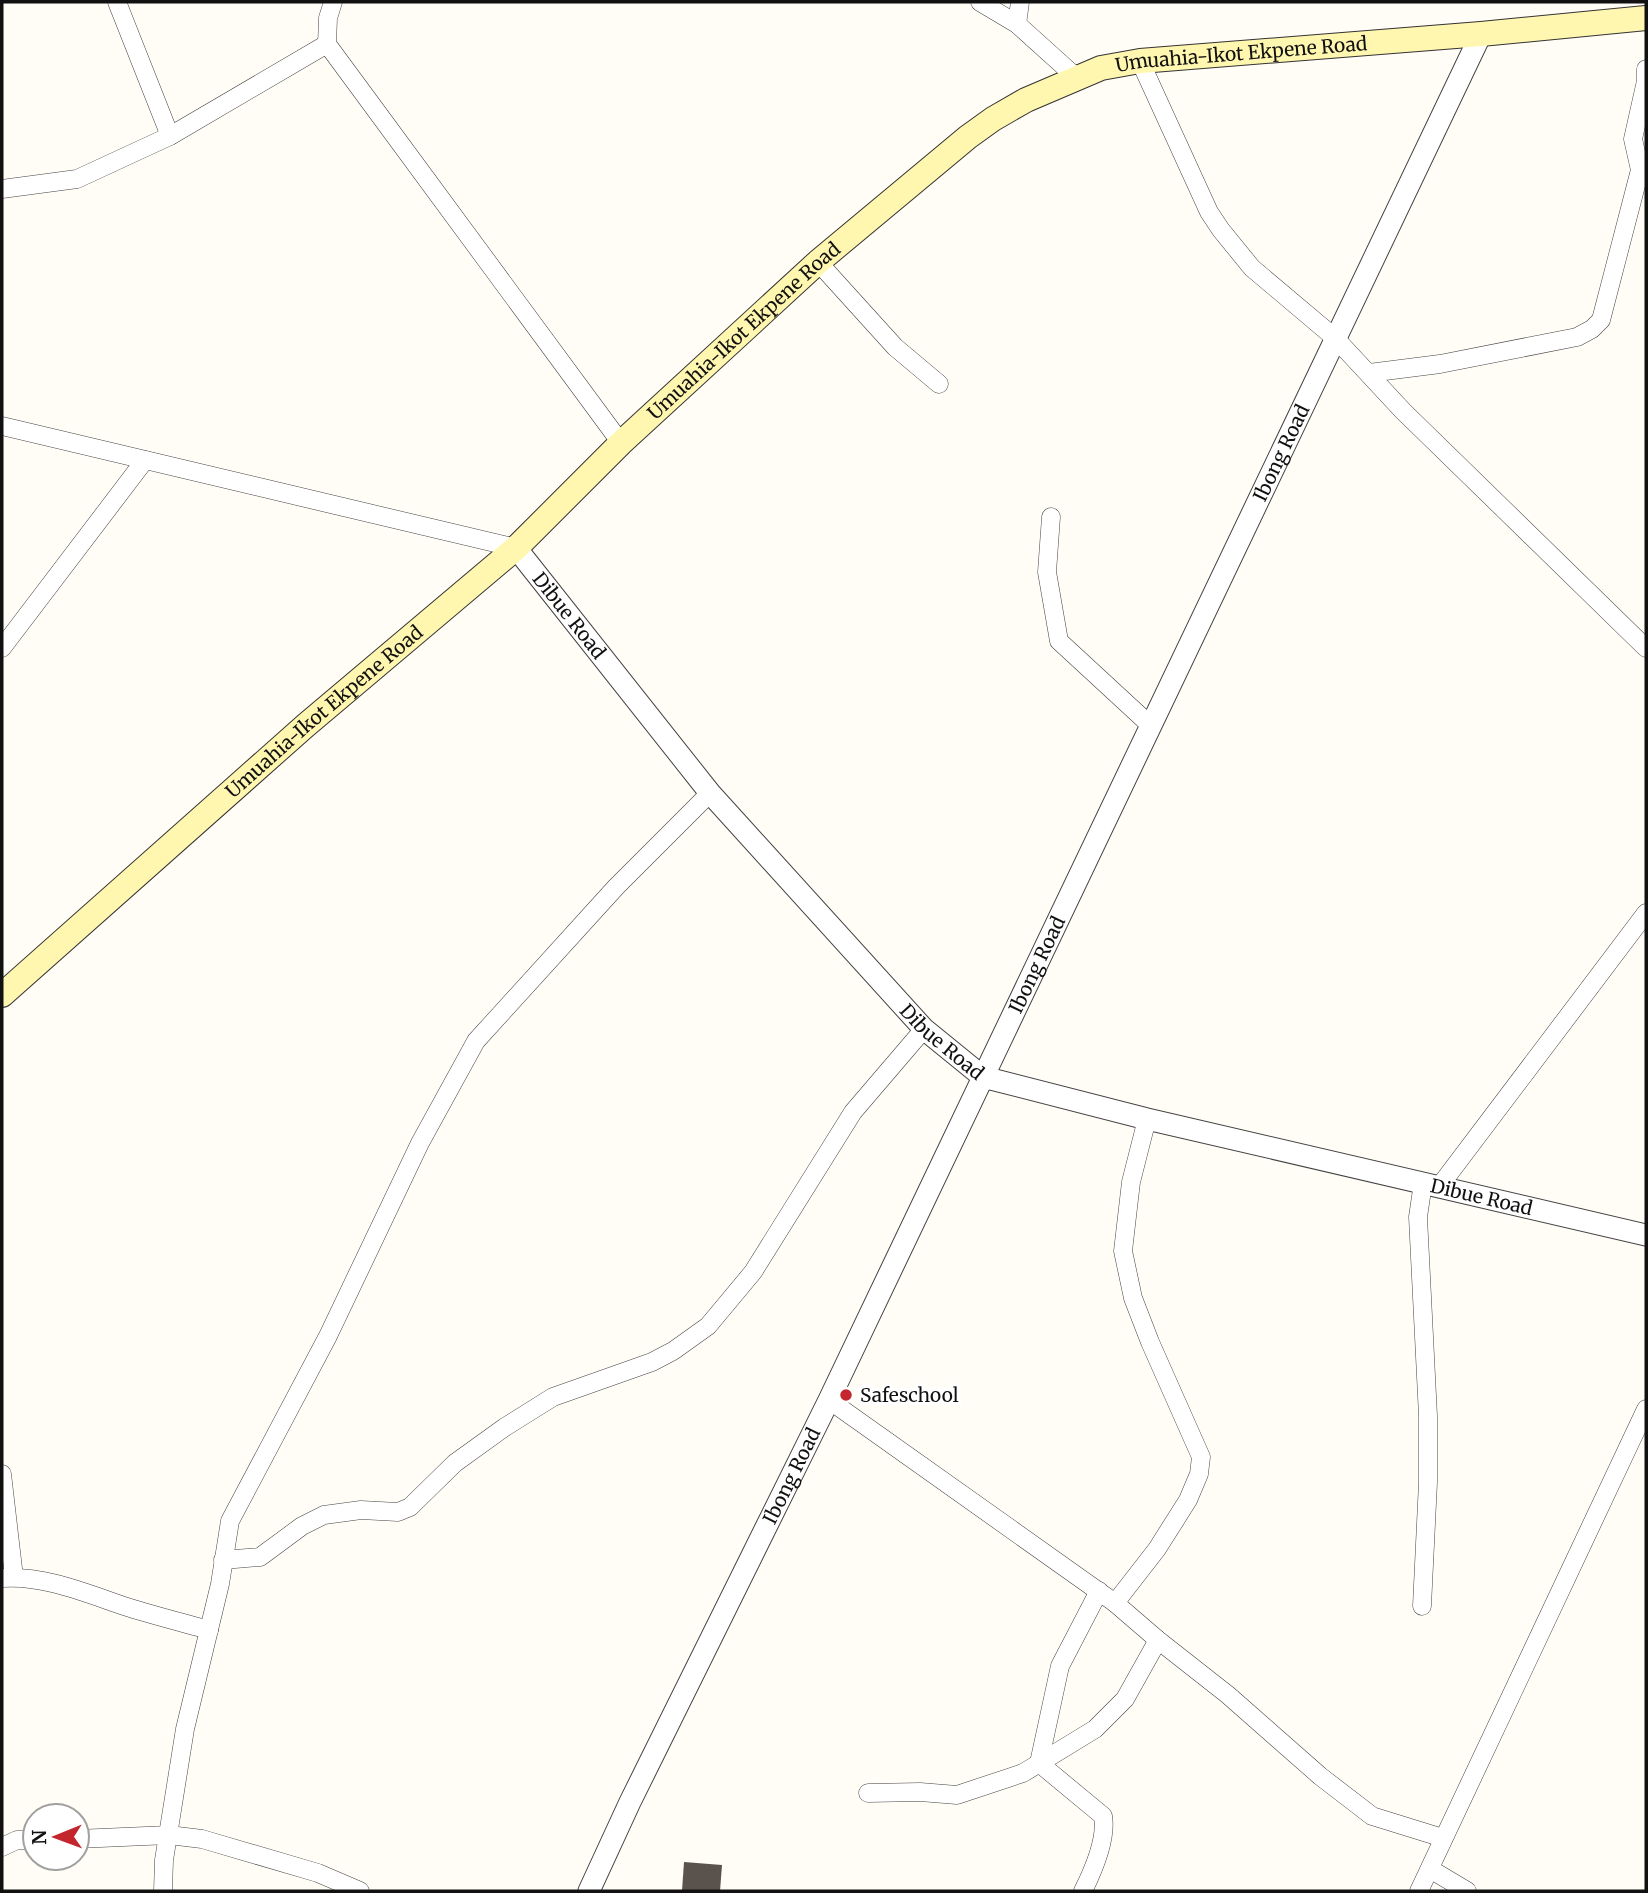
<svg xmlns="http://www.w3.org/2000/svg" width="1648" height="1893" font-family="Merriweather,serif">
	<style>
		.building { fill: #5a524d }
		.lines { fill: none; stroke-linecap: round; stroke-linejoin: round }
		.minor-casing { stroke: #444; stroke-width: 19 }
		.tertiary-casing { stroke: #444; stroke-width: 23 }
		.secondary-casing { stroke: #333; stroke-width: 26 }
		.minor { stroke: #fff; stroke-width: 18 }
		.tertiary { stroke: #fff; stroke-width: 21 }
		.secondary { stroke: #fff6b0; stroke-width: 24 }
		.poi-dot { fill: #c4262e; stroke: #fff; stroke-width: 2.5 }
		.labels { text-anchor: middle; stroke-width: 7; stroke-linejoin: round; paint-order: stroke }
		.street-label { font-size: 19px; fill: #111; stroke: #fff }
		.poi-label { font-size: 19px; fill: #111; stroke: #fff; text-anchor: start }
	</style>
	<rect width="100%" height="100%" fill="#fffdf5"/>
	<polygon class="building" points="684,1862 722,1865 720,1891 682,1891"/>
	<g class="lines">
		<g class="minor-casing">
			<g id="minor">
				<polyline points="117,2 170,136"/>
				<polyline points="333,2 328,18 327,44 621,443"/>
				<polyline points="980,2 1017,24 1078,79"/>
				<polyline points="1017,24 1020,2"/>
				<polyline points="1140,61 1209,212 1221,230 1252,268 1335,338 1403,411 1646,648"/>
				<polyline points="2,189 77,179 170,136 327,44"/>
				<polyline points="818,262 895,347 939,384"/>
				<polyline points="1369,373 1440,364 1577,337 1592,329 1601,320 1640,170 1633,139 1646,81 1646,69"/>
				<polyline points="2,426 516,548"/>
				<polyline points="1051,517 1047,572 1059,641 1150,725"/>
				<polyline points="2,648 145,460"/>
				<polyline points="1439,1187 1646,913"/>
				<polyline points="829,1400 1115,1603 1158,1640 1228,1695 1320,1776 1372,1816 1443,1838"/>
				<polyline points="2,1474 14,1577"/>
				<polyline points="223,1560 260,1557 302,1526 324,1515 361,1510 398,1512 410,1507 455,1463 505,1427 553,1397 652,1362 673,1351 708,1326 753,1272 853,1112 924,1029"/>
				<path d="M2,1578C43,1575 86,1593 124,1606C152,1615 180,1622 209,1630"/>
				<polyline points="1115,1603 1157,1549 1188,1500 1199,1474 1201,1457 1150,1342 1133,1298 1123,1251 1131,1182 1147,1119"/>
				<polyline points="1422,1606 1428,1482 1428,1416 1418,1217 1423,1183"/>
				<polyline points="868,1793 920,1792 957,1795 1023,1773 1095,1729 1125,1699 1158,1640"/>
				<polyline points="77,1839 169,1835 202,1839 318,1873 360,1891"/>
				<polyline points="2,1847 17,1840 35,1840"/>
				<polyline points="1430,1869 1467,1891"/>
				<polyline points="163,1891 164,1860 185,1729 220,1584 230,1521 328,1336 420,1143 476,1041 616,887 710,793"/>
				<path d="M1083,1891C1093,1871 1107,1838 1103,1816L1039,1763L1060,1666L1099,1591"/>
				<polyline points="1419,1891 1646,1409"/>
			</g>
		</g>
		<g class="tertiary-casing">
			<g id="tertiary">
				<path id="s1" d="M516,548L710,793L924,1029L983,1077L1147,1119L1646,1235"/>
				<path id="s2" d="M589,1891L630,1802L829,1400L1481,34"/>
			</g>
		</g>
		<g class="secondary-casing">
			<g id="secondary">
				<path id="s3" d="M2,995L305,726L516,548L621,443L818,262L968,137L993,119L1026,100L1101,68L1140,61L1481,34L1646,18"/>
			</g>
		</g>
		<use href="#minor" class="minor"/>
		<use href="#tertiary" class="tertiary"/>
		<use href="#secondary" class="secondary"/>
	</g>
	<circle class="poi-dot" cx="846" cy="1395" r="7"/>
	<g class="labels">
		<g class="street-label">
			<text dy="7" stroke="none"><textPath href="#s3" startOffset="1584">Umuahia-Ikot Ekpene Road</textPath></text>
			<text dy="7" stroke="none"><textPath href="#s3" startOffset="996">Umuahia-Ikot Ekpene Road</textPath></text>
			<text dy="7" stroke="none"><textPath href="#s2" startOffset="1596">Ibong Road</textPath></text>
			<text dy="7" stroke="none"><textPath href="#s1" startOffset="86">Dibue Road</textPath></text>
			<text dy="7" stroke="none"><textPath href="#s3" startOffset="429">Umuahia-Ikot Ekpene Road</textPath></text>
			<text dy="7" stroke="none"><textPath href="#s2" startOffset="1029">Ibong Road</textPath></text>
			<text dy="7" stroke="none"><textPath href="#s1" startOffset="653">Dibue Road</textPath></text>
			<text dy="7" stroke="none"><textPath href="#s1" startOffset="1220">Dibue Road</textPath></text>
			<text dy="7" stroke="none"><textPath href="#s2" startOffset="462">Ibong Road</textPath></text>
		</g>
		<g class="poi-label">
			<text x="860" y="1402">Safeschool</text>
		</g>
	</g>
	<rect width="1648" height="1893" fill="none" stroke="#111111" stroke-width="7"/>
	<g transform="translate(56 1837) rotate(269)"><circle r="33" fill="#ffffff" stroke="#a0a0a0" stroke-width="2"/>
	<path d="M0-5L12 26L0 18L-12 26Z" fill="#c4262e"/>
	<text y="-10" font-size="19" font-weight="bold" text-anchor="middle" fill="#111111">N</text>
	</g>
</svg>
